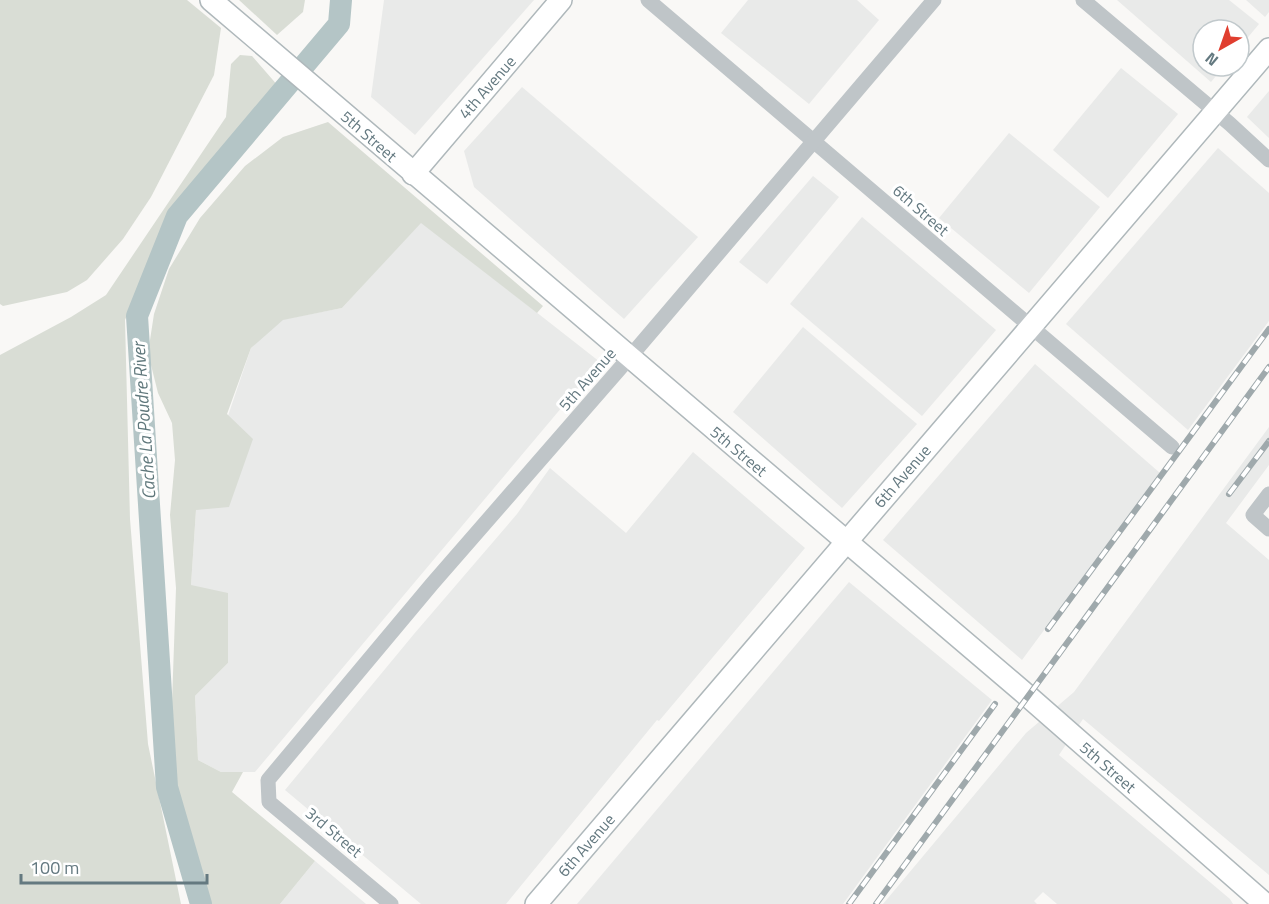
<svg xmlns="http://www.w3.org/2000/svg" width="1269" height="904" font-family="'Titillium Web',sans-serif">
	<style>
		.built { fill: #e9eae9 }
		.green { fill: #d9ddd5 }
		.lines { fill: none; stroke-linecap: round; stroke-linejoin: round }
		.river { stroke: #b4c5c6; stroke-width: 22 }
		.secondary-casing { stroke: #afb8bb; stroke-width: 24 }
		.street { stroke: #bfc5c8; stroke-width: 15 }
		.secondary { stroke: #fff; stroke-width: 21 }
		.rail-casing { stroke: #9fa9ac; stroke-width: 6 }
		.rail { stroke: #fff; stroke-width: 4; stroke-dasharray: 11; stroke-linecap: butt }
		.labels { text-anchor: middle; stroke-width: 6; stroke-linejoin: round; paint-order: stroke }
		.street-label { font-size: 16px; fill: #647980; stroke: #fff }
		.water-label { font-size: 18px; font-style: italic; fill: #5f777b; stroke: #fff }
	</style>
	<rect width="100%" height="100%" fill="#f9f8f6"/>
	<g class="built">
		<polygon points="384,0 534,0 415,135 371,97"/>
		<polygon points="748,0 857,0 879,20 809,104 721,33"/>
		<polygon points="1117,0 1229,0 1259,24 1239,48 1239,30 1203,30 1203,66 1224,66 1211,82"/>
		<polygon points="1246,0 1269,0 1269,12 1265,17"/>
		<polygon points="1121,68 1178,114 1108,198 1053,150"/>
		<polygon points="522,87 698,237 624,319 474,187 464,151"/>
		<polygon points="1269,91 1269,138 1247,117"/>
		<polygon points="1009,133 1100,207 1029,293 939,218"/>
		<polygon points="1218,148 1269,193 1269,321 1188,430 1066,324"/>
		<polygon points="813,176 839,197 767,284 739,262"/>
		<polygon points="862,217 996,330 922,416 790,304"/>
		<polygon points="421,222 600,362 255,772 221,772 198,760 195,696 228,663 191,585 196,510 251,348 280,320 342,308"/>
		<polygon points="803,327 917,424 842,508 733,412"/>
		<polygon points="1035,364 1160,473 1022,660 883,540"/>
		<polygon points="1269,427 1269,465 1226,523 1269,560 1269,875 1083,719 1059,755 1230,899 1233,904 1057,904 1043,892 1034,901 1037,904 883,904 1026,733 1074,692"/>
		<polygon points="693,452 805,548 659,721 657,720 506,904 421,904 285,790 414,634 517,514 550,468 626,533"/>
		<polygon points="849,582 992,700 843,904 577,904"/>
		<polygon points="315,861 366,904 280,904"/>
	</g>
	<g class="green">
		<polygon points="0,0 187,0 221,28 214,75 151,197 123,239 87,280 67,292 3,306 0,304"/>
		<polygon points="239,0 305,0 303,12 277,35"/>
		<polygon points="240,55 252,56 279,87 239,131 167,225 125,320 130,519 148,744 181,904 0,904 0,355 71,317 106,295 226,117 231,64"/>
		<polygon points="328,122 543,306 537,313 421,223 342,308 283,320 251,348 227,414 253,439 229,507 196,510 191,585 228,593 228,663 195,696 198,760 221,772 243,772 232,792 315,861 280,904 206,904 175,782 171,731 176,588 170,515 175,460 172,423 158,393 148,353 154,314 169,269 200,218 245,166 283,137"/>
	</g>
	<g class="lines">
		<polyline class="river" points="201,904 167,787 137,316 177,216 339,24 341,0"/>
		<g class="secondary-casing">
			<g id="secondary">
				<polyline points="211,0 1022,691 1265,904"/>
				<polyline points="413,174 561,0"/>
				<polyline points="536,904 1269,49"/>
			</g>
		</g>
		<g class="street">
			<polyline points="648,0 1172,447"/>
			<polyline points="1083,0 1230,124 1269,160"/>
			<polyline points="1269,494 1253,515 1269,529"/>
			<polyline points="391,904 269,802 268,780 432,584 629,358 934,0"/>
		</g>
		<use href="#secondary" class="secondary"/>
		<g class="rail-casing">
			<g id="rail">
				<polyline points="1229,494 1269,441"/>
				<polyline points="1048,629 1269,329"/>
				<polyline points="849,904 995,704"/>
				<polyline points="876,904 1269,367"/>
			</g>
		</g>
		<use href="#rail" class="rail"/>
	</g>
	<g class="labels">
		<g class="street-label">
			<text transform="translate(487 87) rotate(-49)" y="6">4th Avenue</text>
			<text transform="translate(369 136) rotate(41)" y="6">5th Street</text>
			<text transform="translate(921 210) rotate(41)" y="6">6th Street</text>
			<text transform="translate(587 379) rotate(-49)" y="6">5th Avenue</text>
			<text transform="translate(739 451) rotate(40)" y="6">5th Street</text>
			<text transform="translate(902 476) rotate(-49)" y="6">6th Avenue</text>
			<text transform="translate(1108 767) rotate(41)" y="6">5th Street</text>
			<text transform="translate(334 832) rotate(40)" y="6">3rd Street</text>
			<text transform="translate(586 845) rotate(-49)" y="6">6th Avenue</text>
		</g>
		<g class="water-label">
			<text transform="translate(144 421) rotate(-94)" y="6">Cache La Poudre River</text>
		</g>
	</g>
	<g transform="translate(1221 48) rotate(220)"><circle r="28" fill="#ffffff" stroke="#c1c9cc" stroke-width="1.5"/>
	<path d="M0-4.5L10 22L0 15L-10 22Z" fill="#e03e2f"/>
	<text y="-9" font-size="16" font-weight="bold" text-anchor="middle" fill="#647980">N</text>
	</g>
	<path d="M21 874v9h186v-9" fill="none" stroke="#647980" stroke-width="3"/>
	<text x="30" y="874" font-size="18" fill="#647980" stroke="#ffffff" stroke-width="4.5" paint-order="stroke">100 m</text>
</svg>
